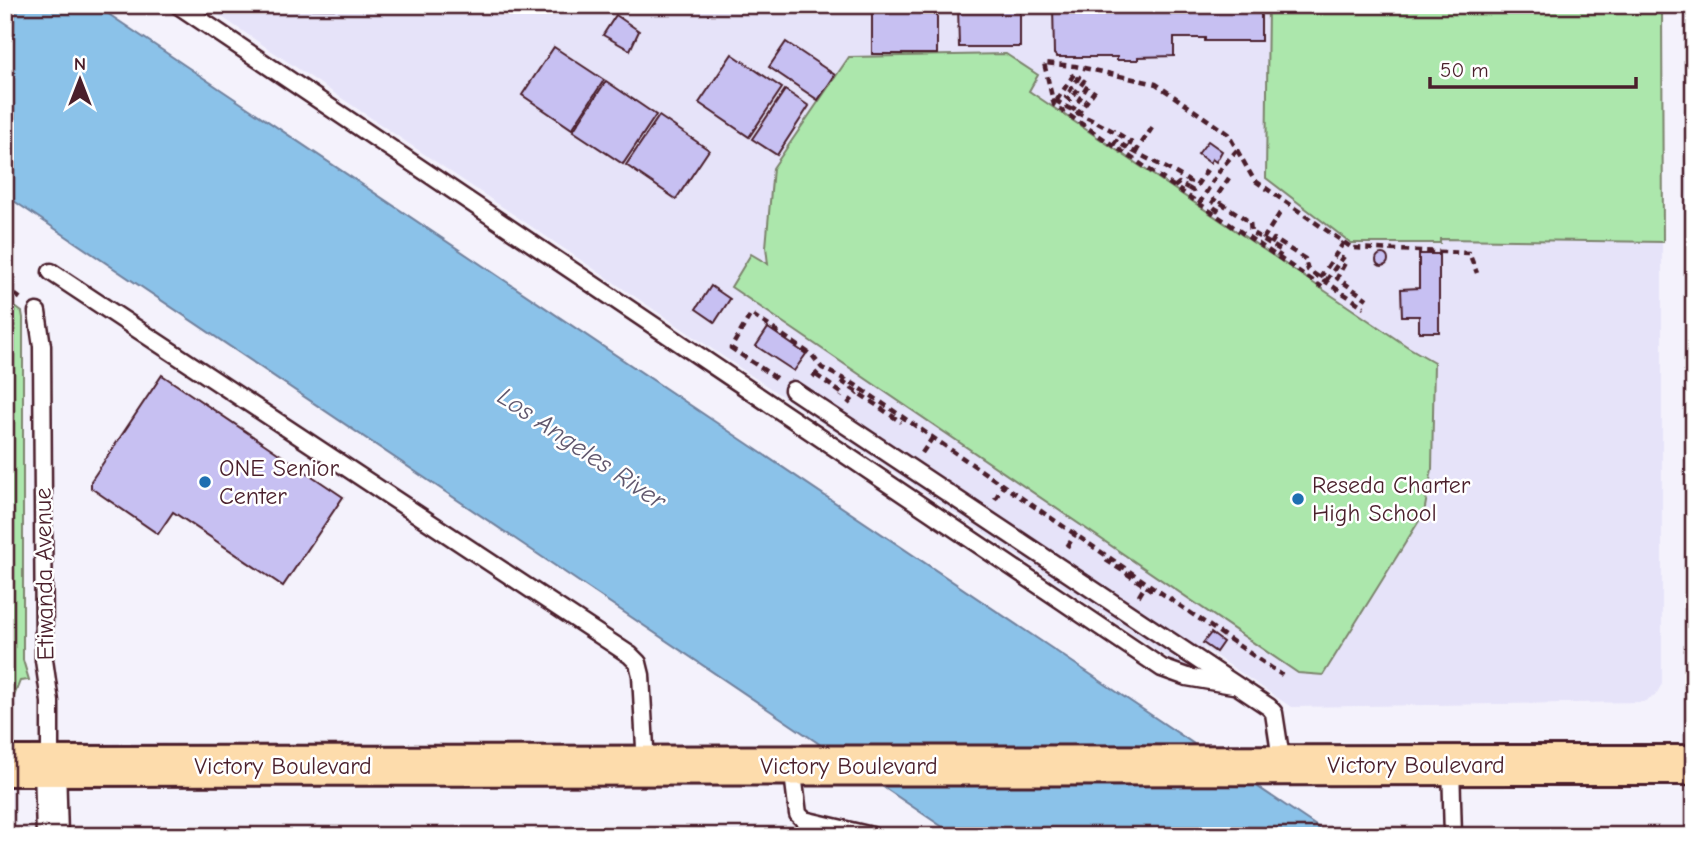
<svg xmlns="http://www.w3.org/2000/svg" width="1699" height="841" font-family="'Comic Neue',sans-serif">
	<style>
		.built { fill: #e6e3f9 }
		.green { fill: #ace7ac; stroke: #7b836c; stroke-width: 2 }
		.water { fill: #8bc2e9; stroke: #71819d; stroke-width: 2 }
		.building { fill: #c7c0f2; stroke: #4a1f2b; stroke-width: 2 }
		.lines { fill: none; stroke-linecap: round; stroke-linejoin: round }
		.service-casing { stroke: #4a1f2b; stroke-width: 21 }
		.minor-casing { stroke: #4a1f2b; stroke-width: 35 }
		.primary-casing { stroke: #4a1f2b; stroke-width: 44 }
		.path { stroke: #4a1f2b; stroke-width: 4.5; stroke-dasharray: 7 5; stroke-linecap: butt }
		.service { stroke: #fff; stroke-width: 16 }
		.minor { stroke: #fff; stroke-width: 30 }
		.primary { stroke: #fddcac; stroke-width: 38 }
		.poi-dot { fill: #1f6fb2; stroke: #fff; stroke-width: 2.5 }
		.labels { text-anchor: middle; stroke-width: 5; stroke-linejoin: round; paint-order: stroke }
		.poi-label { font-size: 24px; fill: #4a1f2b; stroke: #fff; text-anchor: start }
		.street-label { font-size: 24px; fill: #4a1f2b; stroke: #fff }
		.water-label { font-size: 26px; font-style: italic; fill: #61586e; stroke: #fff }
	</style>
	<rect width="100%" height="100%" fill="#f4f2fc"/>
	<filter id="ink" filterUnits="userSpaceOnUse"><feTurbulence type="fractalNoise" baseFrequency=".0143" numOctaves="2"/><feDisplacementMap in="SourceGraphic" scale="14" xChannelSelector="R" yChannelSelector="G"/><feConvolveMatrix kernelMatrix="1 2 1 2 8 2 1 2 1" color-interpolation-filters="sRGB"/></filter>
	<g filter="url(#ink)">
		<path class="built" d="M204,5H1662V684L1655,696L1643,702L1291,707L1204,648L1188,671Z"/>
		<g class="green">
			<path d="M1268,5H1662L1663,242L1440,239V243H1351L1266,178Z"/>
			<path d="M1006,54L1038,75L1029,91L1408,347L1434,362L1432,469L1424,513L1323,675L1298,673L731,287L751,254L768,264L766,247L773,168L849,57Z"/>
			<path d="M5,234L13,239L7,301L22,312L23,318V660L29,680L20,681L14,696L5,702Z"/>
		</g>
		<path class="water" d="M5,5H95L1331,836H956L5,195Z"/>
		<g class="building">
			<path d="M282,5H342V9L282,8Z"/>
			<rect x="872" y="5" width="65" height="49"/>
			<path d="M958,5H1020V47H959Z"/>
			<path d="M1053,5H1261V41H1205V38H1174V56L1138,57V60H1117V57H1057L1054,54Z"/>
			<path d="M616,15L639,31L630,50L603,35Z"/>
			<path d="M786,42L835,75L818,100L769,67Z"/>
			<path d="M554,47L604,80L572,129L522,95Z"/>
			<path d="M732,54L782,88L749,137L699,103Z"/>
			<path d="M606,81L656,115L623,164L573,131Z"/>
			<path d="M785,90L809,106L777,155L752,139Z"/>
			<path d="M659,116L709,150L676,199L626,165Z"/>
			<path d="M1208,141L1222,151L1216,162L1212,159L1210,163L1198,154Z"/>
			<path d="M1419,254H1439V332H1419V316H1402L1401,289L1419,288Z"/>
			<circle cx="1382" cy="260" r="6"/>
			<path d="M711,286L730,299L715,322L696,309Z"/>
			<path d="M768,328L806,354L794,371L756,346Z"/>
			<path d="M162,375L343,497L283,586L173,512L158,534L91,488V481Z"/>
			<path d="M1211,633L1223,642L1216,652L1203,643Z"/>
		</g>
		<g class="lines">
			<g class="service-casing">
				<g id="service">
					<path d="M178,5L1162,668L1187,677L1233,685"/>
					<path d="M51,272L630,655L638,663L641,675L646,766"/>
					<path d="M37,312L42,346L44,660L50,702V766"/>
					<path d="M793,390L1269,707L1274,713L1282,765"/>
					<path d="M1451,765L1453,836"/>
					<path d="M792,766L798,814L804,820L872,836"/>
				</g>
			</g>
			<g class="minor-casing">
				<path id="minor" d="M50,766L52,836"/>
			</g>
			<g class="primary-casing">
				<path id="primary" d="M5,766L1694,765"/>
			</g>
			<g class="path">
				<path d="M1055,100C1080,116 1106,125 1131,142L1128,148"/>
				<path d="M1057,100L1074,74L1079,77L1066,97L1070,100L1084,81L1088,85L1072,111"/>
				<path d="M1077,115L1095,90"/>
				<path d="M1113,145L1116,141C1141,157 1166,166 1190,182L1188,188L1193,191L1209,167"/>
				<path d="M1237,150L1254,180L1352,248L1469,253L1477,273"/>
				<path d="M1135,153L1154,125"/>
				<path d="M1229,178L1211,205L1217,210L1221,203L1250,222L1251,232L1282,251L1278,257"/>
				<path d="M1174,187L1179,183L1188,188"/>
				<path d="M1199,204L1222,167L1237,150L1228,134L1156,84L1075,66L1044,63L1054,105L1322,287"/>
				<path d="M1263,239L1280,213"/>
				<path d="M1271,244L1274,239L1305,259L1308,270L1364,307"/>
				<path d="M1320,278L1344,242"/>
				<path d="M1326,281L1342,258L1346,261L1337,278L1367,299"/>
				<path d="M5,287L21,299"/>
				<path d="M816,375L843,394L841,397"/>
				<path d="M813,377L822,368"/>
				<path d="M776,378L731,348L751,314L812,355L822,368L854,384L1282,675"/>
				<path d="M841,381L901,422"/>
				<path d="M848,404L857,393"/>
				<path d="M922,453L933,437"/>
				<path d="M995,499L1004,485"/>
				<path d="M1067,547L1076,533"/>
				<path d="M1106,560L1156,593"/>
				<path d="M1139,596L1145,586"/>
			</g>
			<use href="#service" class="service"/>
			<use href="#minor" class="minor"/>
			<use href="#primary" class="primary"/>
		</g>
	</g>
	<g class="poi-dot">
		<circle cx="205" cy="482" r="7"/>
		<circle cx="1298" cy="499" r="7"/>
	</g>
	<g class="labels">
		<g class="poi-label">
			<text x="219" y="476">ONE Senior<tspan x="219" dy="28">Center</tspan></text>
			<text x="1312" y="493">Reseda Charter<tspan x="1312" dy="28">High School</tspan></text>
		</g>
		<g class="street-label">
			<text transform="translate(44 574) rotate(-91)" y="8">Etiwanda Avenue</text>
			<text x="1416" y="773">Victory Boulevard</text>
			<text x="283" y="774">Victory Boulevard</text>
			<text x="849" y="774">Victory Boulevard</text>
		</g>
		<g class="water-label">
			<text transform="translate(582 448) rotate(34)" y="9">Los Angeles River</text>
		</g>
	</g>
	<rect width="1699" height="841" fill="none" stroke="#fff" stroke-width="28"/>
	<rect x="14" y="14" width="1671" height="813" fill="none" stroke="#4a1f2b" stroke-width="2.5" filter="url(#ink)"/>
	<g transform="translate(80 80)" stroke="#ffffff" stroke-width="5" paint-order="stroke">
	<path d="M0-5L12 26L0 18L-12 26Z" fill="#4a1f2b"/>
	<text y="-10" font-size="19" font-weight="bold" text-anchor="middle" fill="#4a1f2b">N</text>
	</g>
	<path d="M1430 77v10h206v-10" fill="none" stroke="#4a1f2b" stroke-width="3.5"/>
	<text x="1440" y="77" font-size="21" fill="#4a1f2b" stroke="#ffffff" stroke-width="5" paint-order="stroke">50 m</text>
</svg>
